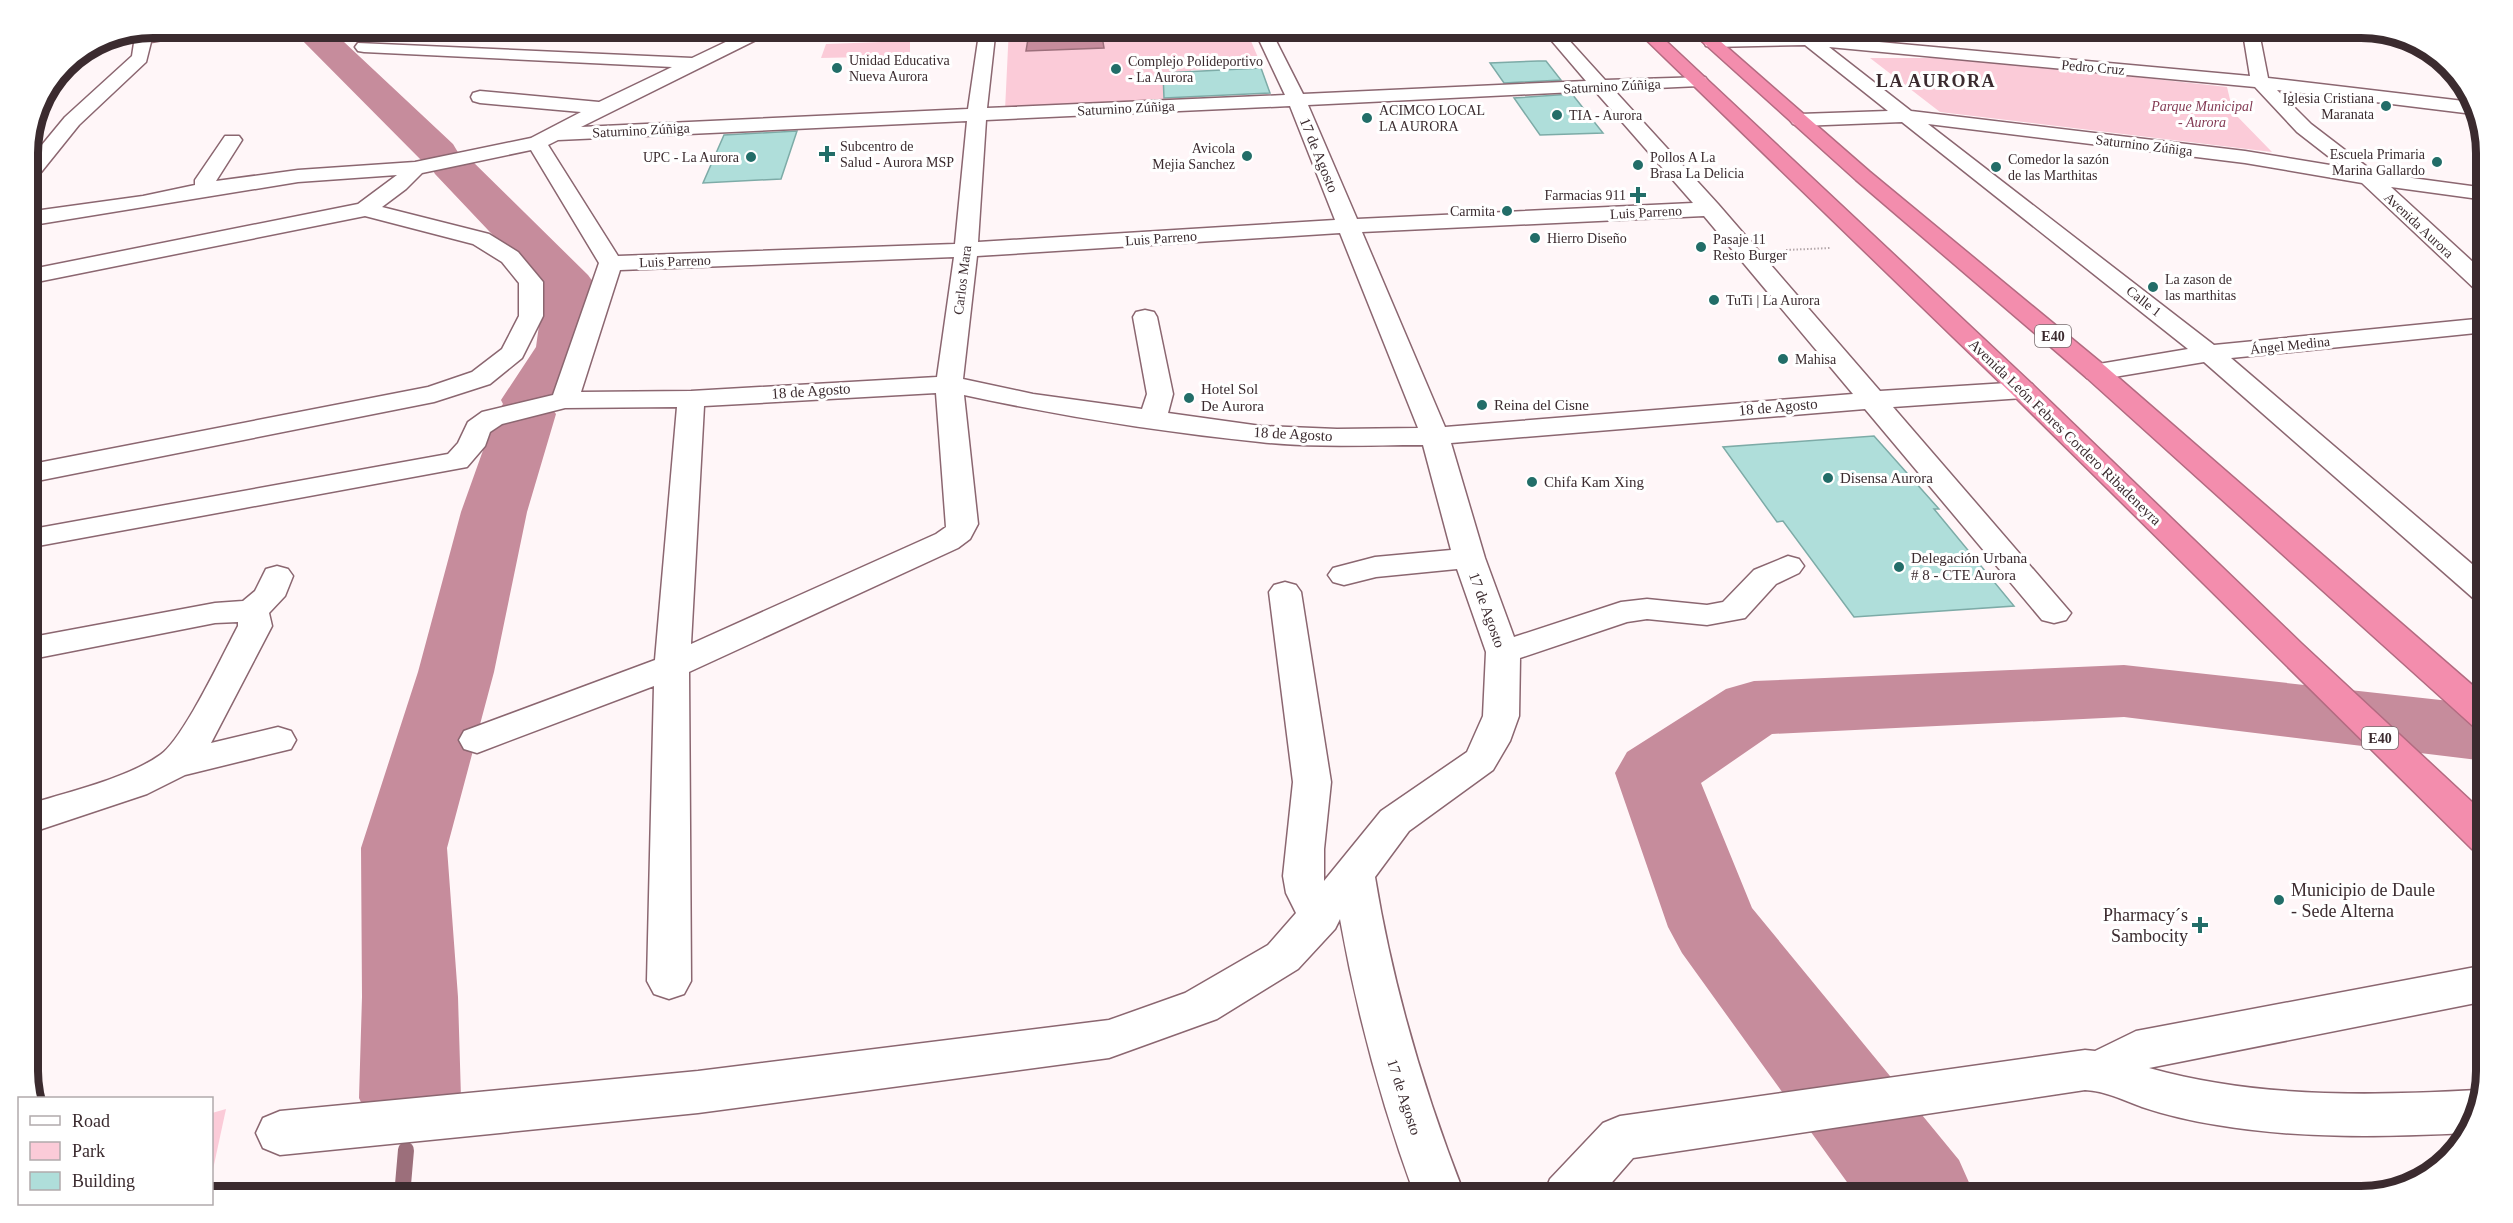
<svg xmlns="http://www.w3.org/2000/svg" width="2513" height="1223" font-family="'Times New Roman',serif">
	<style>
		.green { fill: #fbcbd8 }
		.water { fill: #c68c9c; stroke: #9c6f7b; stroke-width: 1.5 }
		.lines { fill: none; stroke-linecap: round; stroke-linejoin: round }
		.stream { stroke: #9c6f7b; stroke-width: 16 }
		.river { fill: #c68c9c; fill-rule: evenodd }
		.building { fill: #afdeda; stroke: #7daba7; stroke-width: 1.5 }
		.minor-casing { stroke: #8b6670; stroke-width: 3 }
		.highway-casing { stroke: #b36b81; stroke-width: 3 }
		.path { stroke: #b4a8ab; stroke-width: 2; stroke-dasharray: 1.5 2; stroke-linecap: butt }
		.minor { fill: #fff; fill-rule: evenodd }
		.highway { fill: #f38dad; fill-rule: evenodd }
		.poi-dot { fill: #226d68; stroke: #fff; stroke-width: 2 }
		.labels { text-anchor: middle; stroke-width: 6; stroke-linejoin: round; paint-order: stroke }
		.far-poi-label { font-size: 14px; fill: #3b2b2f; stroke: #fff; text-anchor: start }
		.far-street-label { font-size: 14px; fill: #3b2b2f; stroke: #fff }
		.far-park-label { font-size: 14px; font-style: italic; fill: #843b54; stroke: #fff }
		.shield { fill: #fff; stroke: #766b6d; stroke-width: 1.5 }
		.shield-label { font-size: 14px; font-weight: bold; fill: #3b2b2f }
		.street-label { font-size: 15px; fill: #3b2b2f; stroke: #fff }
		.poi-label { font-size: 15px; fill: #3b2b2f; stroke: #fff; text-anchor: start }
		.far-district-label { font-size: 18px; font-weight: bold; letter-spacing: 1.5px; fill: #3b2b2f; stroke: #fff }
		.near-poi-label { font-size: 18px; fill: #3b2b2f; stroke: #fff; text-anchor: start }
		.rim { fill: none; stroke: #3b2b2f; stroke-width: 8 }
	</style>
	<rect width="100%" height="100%" fill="#fff6f8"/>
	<g class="green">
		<path d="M831,27H912L911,37L830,40Z"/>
		<path d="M1009,27H1245L1262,67L1191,70L1197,99L1005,110Z"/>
		<path d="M910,41V56L821,58L826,44Z"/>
		<path d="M1870,58H1964L2227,87L2233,112L2272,152L1940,112Z"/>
		<path d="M226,1109L212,1174V1113Z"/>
	</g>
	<path class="water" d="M1102,36L1104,48L1026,51L1028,39Z"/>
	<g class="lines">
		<path class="stream" d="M402,1196L406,1150"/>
		<g class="river">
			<path d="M289,27H328L453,144L459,154L467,156L588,275L596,286L592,347L553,410L556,414L527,512L494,672L447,848L458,997L461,1098L446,1130L410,1143L374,1130L359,1098L362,997L361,848L418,672L461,512L496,414L503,404L501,400L536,347L544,289L435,174L429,164L423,162Z"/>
			<path d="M2124,665L2486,705V761L2124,717L1772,734L1701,783L1752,908L1959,1160L1975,1196H1857L1682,953L1668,927L1615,773L1627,752L1726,689L1754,681Z"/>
		</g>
	</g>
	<g class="building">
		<path d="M1538,61H1546L1561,80L1504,83L1490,63Z"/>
		<path d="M1261,68L1270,93L1164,98L1163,73Z"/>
		<path d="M1572,94L1603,133L1540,135L1514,98Z"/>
		<path d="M797,131L781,179L703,183L724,135Z"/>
		<path d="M1874,436L1939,509H1934L2014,606L1854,617L1783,521L1777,522L1723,447Z"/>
	</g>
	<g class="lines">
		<g class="minor-casing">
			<g id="minor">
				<path d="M151,27L152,32L181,27H219L211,32L151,42L146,62L79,125L34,181L27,183V163L65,117L132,56L136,30Z"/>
				<path d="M757,27H778L776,30L581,127L968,109L980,27H996L987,108L1285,95L1253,27H1269L1303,94L1586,81L1540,27H1557L1605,80L1705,77L1708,81L1705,85L1699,86L1614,90L1718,204L1880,391L2023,382L2032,384L2036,390L2032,396L2023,398L1893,407L2071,613L2066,620L2054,623L2042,620L1865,409L1451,443L1485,558L1514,637L1621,602L1647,599L1707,605L1723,602L1754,570L1788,556L1799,559L1804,566L1799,573L1776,584L1745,618L1707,625L1647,619L1627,622L1520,658L1519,716L1510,741L1493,770L1409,831L1375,877C1393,987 1424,1092 1465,1196H1415C1382,1106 1357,1014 1340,919L1335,929L1298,969L1217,1019L1109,1058L698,1113L280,1155L263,1148L256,1133L263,1118L280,1111L698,1071L1109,1020L1185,993L1268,945L1296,913L1286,893L1283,876L1293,782L1269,592L1274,585L1285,582L1296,585L1301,592L1331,782L1324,849V881L1381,811L1467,752L1483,716L1486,652L1457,569L1376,577L1344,585L1333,582L1328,575L1333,568L1375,557L1451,550L1423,445C1369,445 1314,448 1260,442C1161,432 1061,416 964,395L978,524L970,539L958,548L689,672L691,981L684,994L669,999L654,994L647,981L654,686L477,753L464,749L459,740L464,731L655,660L677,407L565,408L502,424L490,432L485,446L467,467L27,548V530L448,454L458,443L468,422L482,412L553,395L599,263L531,150L422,173L406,189L382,207L489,234L518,252L543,282V316L522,358L490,384L434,402L27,483V465L428,387L472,372L502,349L519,316V283L502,262L473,244L365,216L27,284V270L358,204L397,175L298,182L27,226V212L143,196L195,185V180L225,136H239L242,140L216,181L298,170L415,162L531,138L581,112L480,103L473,101L471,97L473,93L480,91L599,102L672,67L364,52L358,51L355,47L358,43L692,58ZM1595,91L1693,203L1357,219L1308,105ZM1290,106L1335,220L978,242L986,120ZM967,121L955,244L618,256L548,145L558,140ZM1704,216L1853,394L1445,427L1362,232ZM1340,233L1418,428L1337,429L1261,426L1168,413L1173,394L1157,317L1154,312L1145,310L1136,312L1133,317L1147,394L1142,409L1033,394L963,379L977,256ZM954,257L937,377L691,391L581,392L620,270ZM936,393L946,527L936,534L691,644L704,406Z"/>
				<path d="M1784,27H1802L1814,36L2250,76L2242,27H2258L2268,78L2472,102L2475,113L2473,114L2277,90L2311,124L2375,173L2486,188V200L2391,187L2486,274V294L2478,292L2362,183L2245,163L1928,124L2214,345L2486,318V332L2231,358L2486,576V601L2473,598L2204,362L2096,380L2087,378L2083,372L2087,366L2188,349L1902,122L1800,126L1793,124L1790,120L1793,116L1800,114L1888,111L1805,45L1712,47L1706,46L1704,42L1706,38L1712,37L1792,35ZM1829,47L2255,87L2297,132L2342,167L2245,151L1911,111Z"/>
				<path d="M277,566L288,569L293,576L285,596L269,613L272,626L211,743L278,727L291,731L296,740L291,749L185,775L147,794L27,834V805C67,792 126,779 160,755C183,740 223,654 238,626V622L215,623L27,660V638L215,603L243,601L255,591L266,569Z"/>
				<path d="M2486,965V1001L2149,1068C2256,1098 2367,1096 2477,1090L2481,1091L2473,1126L2467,1133C2384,1137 2299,1139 2217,1125C2192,1121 2166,1115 2142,1107C2123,1100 2105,1091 2085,1090L1633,1158L1600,1196H1543L1550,1179L1603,1123L1620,1116L2085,1050L2095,1051L2136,1031Z"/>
			</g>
		</g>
		<g class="highway-casing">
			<g id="highway">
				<path d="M1633,27H1651L2032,384L2302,644L2486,815V854L2472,849L2014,396Z"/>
				<path d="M1686,27H1704L1870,172L2105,366L2486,697V729L2473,726L2087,378L1856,180Z"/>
			</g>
		</g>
		<path class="path" d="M1786,250L1830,248"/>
		<use href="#minor" class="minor"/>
		<use href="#highway" class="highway"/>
	</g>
	<g class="poi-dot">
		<circle cx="837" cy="68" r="6"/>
		<circle cx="1116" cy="69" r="6"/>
		<circle cx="2386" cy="106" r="6"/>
		<circle cx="1557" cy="115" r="6"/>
		<circle cx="1367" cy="118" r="6"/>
		<path d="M824 145h6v6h6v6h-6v6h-6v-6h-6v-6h6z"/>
		<circle cx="1247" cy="156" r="6"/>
		<circle cx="751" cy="157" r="6"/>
		<circle cx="2437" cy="162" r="6"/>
		<circle cx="1638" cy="165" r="6"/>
		<circle cx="1996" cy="167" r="6"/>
		<path d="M1635 186h6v6h6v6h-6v6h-6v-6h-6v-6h6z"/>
		<circle cx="1507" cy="211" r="6"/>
		<circle cx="1535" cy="238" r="6"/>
		<circle cx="1701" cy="247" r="6"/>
		<circle cx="2153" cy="287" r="6"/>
		<circle cx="1714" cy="300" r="6"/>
		<circle cx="1783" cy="359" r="6"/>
		<circle cx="1189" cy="398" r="6"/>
		<circle cx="1482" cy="405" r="6"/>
		<circle cx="1828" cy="478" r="6"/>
		<circle cx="1532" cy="482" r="6"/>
		<circle cx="1899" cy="567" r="6"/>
		<circle cx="2279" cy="900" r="6"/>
		<path d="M2197 916h6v6h6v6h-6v6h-6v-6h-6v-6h6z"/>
	</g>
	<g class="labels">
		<g class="far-poi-label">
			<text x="849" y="65">Unidad Educativa<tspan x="849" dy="16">Nueva Aurora</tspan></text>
			<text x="1128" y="66">Complejo Polideportivo<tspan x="1128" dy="16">- La Aurora</tspan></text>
			<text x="2374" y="103" text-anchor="end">Iglesia Cristiana<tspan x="2374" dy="16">Maranata</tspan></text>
			<text x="1379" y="115">ACIMCO LOCAL<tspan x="1379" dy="16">LA AURORA</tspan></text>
			<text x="1569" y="120">TIA - Aurora</text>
			<text x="840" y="151">Subcentro de<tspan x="840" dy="16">Salud - Aurora MSP</tspan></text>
			<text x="1235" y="153" text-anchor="end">Avicola<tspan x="1235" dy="16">Mejia Sanchez</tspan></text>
			<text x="2425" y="159" text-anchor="end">Escuela Primaria<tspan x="2425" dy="16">Marina Gallardo</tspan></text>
			<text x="739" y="162" text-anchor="end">UPC - La Aurora</text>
			<text x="1650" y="162">Pollos A La<tspan x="1650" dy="16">Brasa La Delicia</tspan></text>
			<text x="2008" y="164">Comedor la sazón<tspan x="2008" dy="16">de las Marthitas</tspan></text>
			<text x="1626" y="200" text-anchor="end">Farmacias 911</text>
			<text x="1495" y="216" text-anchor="end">Carmita</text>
			<text x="1547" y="243">Hierro Diseño</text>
			<text x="1713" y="244">Pasaje 11<tspan x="1713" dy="16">Resto Burger</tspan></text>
			<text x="2165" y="284">La zason de<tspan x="2165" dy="16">las marthitas</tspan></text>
			<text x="1726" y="305">TuTi | La Aurora</text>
			<text x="1795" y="364">Mahisa</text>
		</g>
		<g class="far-street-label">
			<text transform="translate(2093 67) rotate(5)" y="5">Pedro Cruz</text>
			<text transform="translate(1612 86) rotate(-3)" y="5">Saturnino Zúñiga</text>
			<text transform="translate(1126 108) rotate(-3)" y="5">Saturnino Zúñiga</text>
			<text transform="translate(641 130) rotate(-3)" y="5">Saturnino Zúñiga</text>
			<text transform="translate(2144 145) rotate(7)" y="5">Saturnino Zúñiga</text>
			<text transform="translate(1646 212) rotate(-3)" y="5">Luis Parreno</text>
			<text transform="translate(2419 225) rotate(43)" y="5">Avenida Aurora</text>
			<text transform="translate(1161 238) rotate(-4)" y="5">Luis Parreno</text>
			<text transform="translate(675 261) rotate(-2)" y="5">Luis Parreno</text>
			<text transform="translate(962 280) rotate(-83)" y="5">Carlos Mara</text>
			<text transform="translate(2144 301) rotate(38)" y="5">Calle 1</text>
			<text transform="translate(2290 345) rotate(-6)" y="5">Ángel Medina</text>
		</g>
		<g class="far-park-label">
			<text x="2202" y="111">Parque Municipal<tspan x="2202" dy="16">- Aurora</tspan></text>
		</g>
		<g class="shield">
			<rect x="2035" y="325" width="36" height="22" rx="4.5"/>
			<rect x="2362" y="727" width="36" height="22" rx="4.5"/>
		</g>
		<g class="shield-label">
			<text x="2053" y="341">E40</text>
			<text x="2380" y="743">E40</text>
		</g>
		<g class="street-label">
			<text transform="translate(1319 155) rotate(68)" y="5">17 de Agosto</text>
			<text transform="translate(811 391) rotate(-4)" y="5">18 de Agosto</text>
			<text transform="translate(1778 407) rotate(-5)" y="5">18 de Agosto</text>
			<text transform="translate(2065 432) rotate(44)" y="5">Avenida León Febres Cordero Ribadeneyra</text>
			<text transform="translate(1293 434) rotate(3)" y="5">18 de Agosto</text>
			<text transform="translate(1487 610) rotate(70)" y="5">17 de Agosto</text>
			<text transform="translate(1404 1097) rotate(72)" y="5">17 de Agosto</text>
		</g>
		<g class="poi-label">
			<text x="1201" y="394">Hotel Sol<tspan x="1201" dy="17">De Aurora</tspan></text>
			<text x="1494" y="410">Reina del Cisne</text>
			<text x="1840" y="483">Disensa Aurora</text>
			<text x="1544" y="487">Chifa Kam Xing</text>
			<text x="1911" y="563">Delegación Urbana<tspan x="1911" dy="17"># 8 - CTE Aurora</tspan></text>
		</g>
		<g class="far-district-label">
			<text x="1936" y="87">LA AURORA</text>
		</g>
		<g class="near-poi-label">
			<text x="2291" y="896">Municipio de Daule<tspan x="2291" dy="21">- Sede Alterna</tspan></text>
			<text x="2188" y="921" text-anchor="end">Pharmacy´s<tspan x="2188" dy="21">Sambocity</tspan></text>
		</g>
	</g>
	<path d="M0 0H2513V1223H0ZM153 38H2361A115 115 0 0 1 2476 153V1071A115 115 0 0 1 2361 1186H153A115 115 0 0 1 38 1071V153A115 115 0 0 1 153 38Z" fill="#fff" fill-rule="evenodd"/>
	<path class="rim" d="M153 38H2361A115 115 0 0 1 2476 153V1071A115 115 0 0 1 2361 1186H153A115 115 0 0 1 38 1071V153A115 115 0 0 1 153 38Z"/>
	<rect x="18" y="1097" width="195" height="108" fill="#ffffff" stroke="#b1aaac" stroke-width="1.5"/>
	<rect x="30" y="1116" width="30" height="9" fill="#ffffff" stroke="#b1aaac" stroke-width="1.5"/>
	<text x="72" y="1127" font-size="18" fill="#3b2b2f">Road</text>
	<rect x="30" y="1142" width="30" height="18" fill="#fbcbd8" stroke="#b1aaac" stroke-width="1.5"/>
	<text x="72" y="1157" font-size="18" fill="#3b2b2f">Park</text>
	<rect x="30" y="1172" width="30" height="18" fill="#afdeda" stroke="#b1aaac" stroke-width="1.5"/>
	<text x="72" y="1187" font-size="18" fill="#3b2b2f">Building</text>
</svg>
